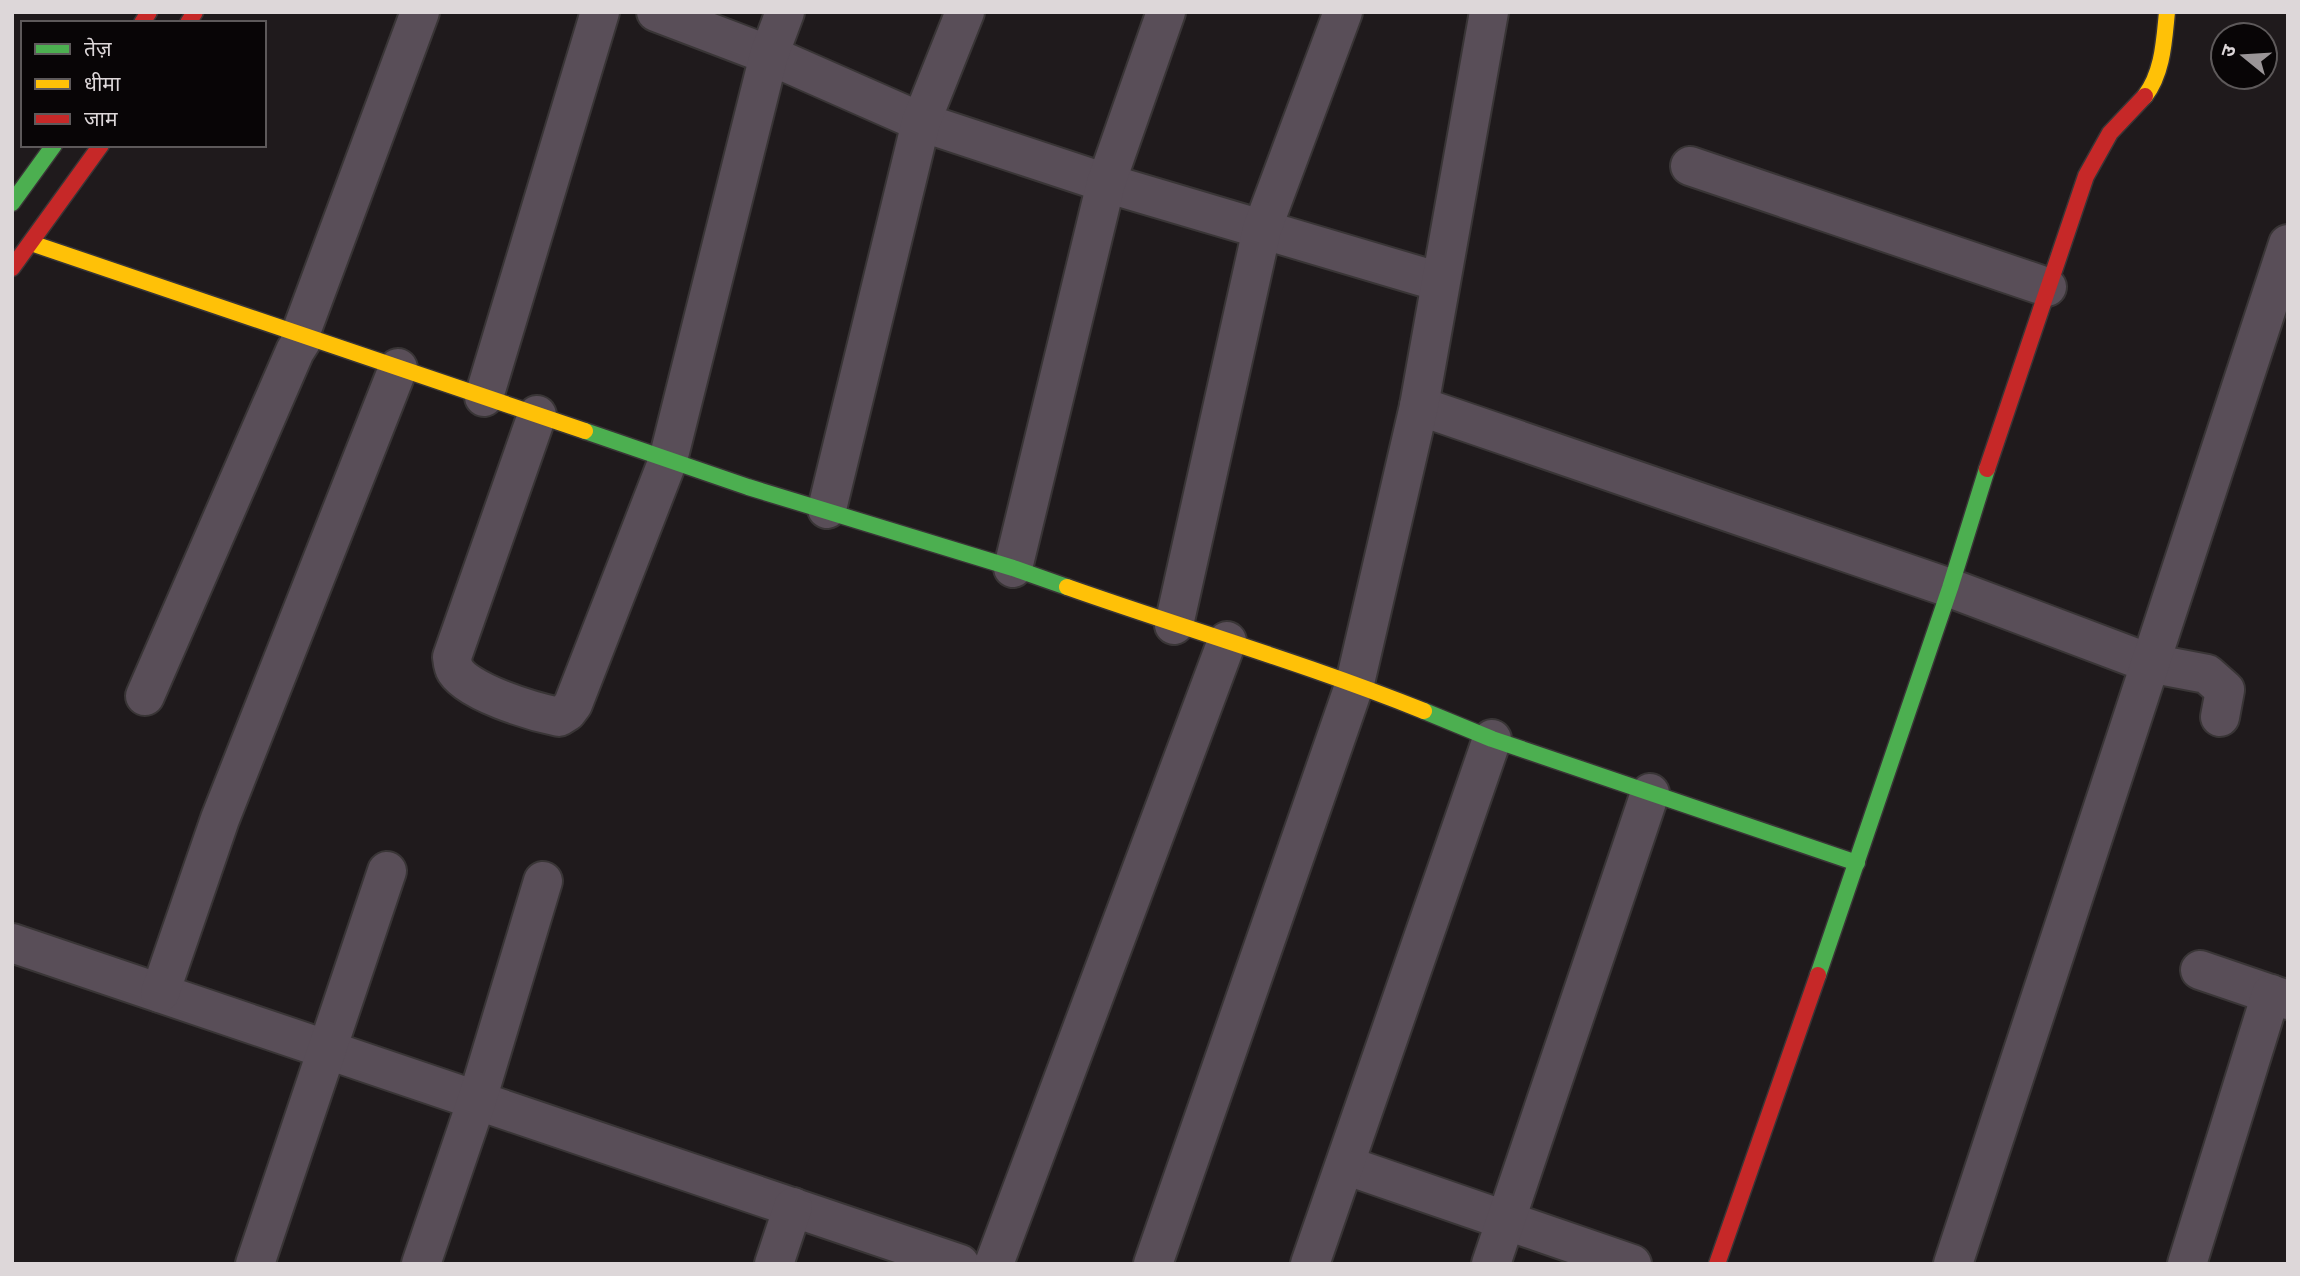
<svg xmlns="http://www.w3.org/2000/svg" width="2300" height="1276" font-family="Karla,'Noto Sans Devanagari',sans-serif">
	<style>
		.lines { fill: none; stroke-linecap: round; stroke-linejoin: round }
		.street-casing { stroke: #393536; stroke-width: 42 }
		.fast-casing { stroke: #393536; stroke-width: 19 }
		.slow-casing { stroke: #393536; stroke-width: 19 }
		.jam-casing { stroke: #393536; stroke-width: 19 }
		.street { stroke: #594e58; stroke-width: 38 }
		.fast { stroke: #4caf50; stroke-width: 16 }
		.slow { stroke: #ffc107; stroke-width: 16 }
		.jam { stroke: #c62828; stroke-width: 16 }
	</style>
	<rect width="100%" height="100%" fill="#1f1a1c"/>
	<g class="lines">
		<g class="street-casing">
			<g id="street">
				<path d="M656,12L769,55L921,122L1106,183L1440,282"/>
				<path d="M1690,166L2047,287"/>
				<path d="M484,397L600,12"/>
				<path d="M1419,406L1950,588L2149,663L2207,674L2225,690L2220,717"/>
				<path d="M537,415L452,657C452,657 453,667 454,668C464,692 535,712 559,717L567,712L573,704L668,460L769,55L785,12"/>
				<path d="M827,509L921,122L965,12"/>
				<path d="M1013,568L1106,183L1166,12"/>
				<path d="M1174,625L1262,229L1343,12"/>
				<path d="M145,696L295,351L302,340L300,335L420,12"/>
				<path d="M12,943L960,1264"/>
				<path d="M2200,970L2288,1000"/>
				<path d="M160,993L220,819L398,368"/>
				<path d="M1345,1165L1632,1264"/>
				<path d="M255,1264L387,871"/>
				<path d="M421,1264L477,1100L543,881"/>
				<path d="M774,1264L793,1207"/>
				<path d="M994,1264L1227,641"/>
				<path d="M1153,1264L1355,683L1419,406L1489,12"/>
				<path d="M1310,1264L1492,739"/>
				<path d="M1491,1264L1650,793"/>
				<path d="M1953,1264L2288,244"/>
				<path d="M2187,1264L2271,994"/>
			</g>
		</g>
		<g class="fast-casing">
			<g id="fast">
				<path d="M12,203L54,145"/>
				<path d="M585,431L748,487L1013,568L1067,587"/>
				<path d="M1424,711L1492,739L1857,863"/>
				<path d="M1818,975L1950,588L1987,469"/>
			</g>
		</g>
		<g class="slow-casing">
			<g id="slow">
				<path d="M2145,96C2163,72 2164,41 2167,12"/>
				<path d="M31,243L585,431"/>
				<path d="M1067,587C1186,629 1307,664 1424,711"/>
			</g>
		</g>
		<g class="jam-casing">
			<g id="jam">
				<path d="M142,23L149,12"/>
				<path d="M188,23L195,12"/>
				<path d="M12,268L101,145"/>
				<path d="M1987,469L2086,176L2110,133L2145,96"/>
				<path d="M1717,1264L1818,975"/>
			</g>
		</g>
		<use href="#street" class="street"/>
		<use href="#fast" class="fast"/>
		<use href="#slow" class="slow"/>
		<use href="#jam" class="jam"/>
	</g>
	<rect width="2300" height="1276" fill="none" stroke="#ddd7d9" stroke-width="28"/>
	<rect x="21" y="21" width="245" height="126" fill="#080506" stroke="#5d595a" stroke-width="2"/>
	<rect x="35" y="44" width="35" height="10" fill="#4caf50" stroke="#5d595a" stroke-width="2"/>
	<text x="84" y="56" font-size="21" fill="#ddd7d9">तेज़</text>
	<rect x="35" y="79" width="35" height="10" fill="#ffc107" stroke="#5d595a" stroke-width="2"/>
	<text x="84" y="91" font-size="21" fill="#ddd7d9">धीमा</text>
	<rect x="35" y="114" width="35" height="10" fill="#c62828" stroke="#5d595a" stroke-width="2"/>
	<text x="84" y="126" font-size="21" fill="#ddd7d9">जाम</text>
	<g transform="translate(2244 56) rotate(288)"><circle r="33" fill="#080506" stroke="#5d595a" stroke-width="2"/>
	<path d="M0-5L12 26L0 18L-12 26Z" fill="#9a9597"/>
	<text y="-10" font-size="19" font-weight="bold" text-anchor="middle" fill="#ddd7d9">उ</text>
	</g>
</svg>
